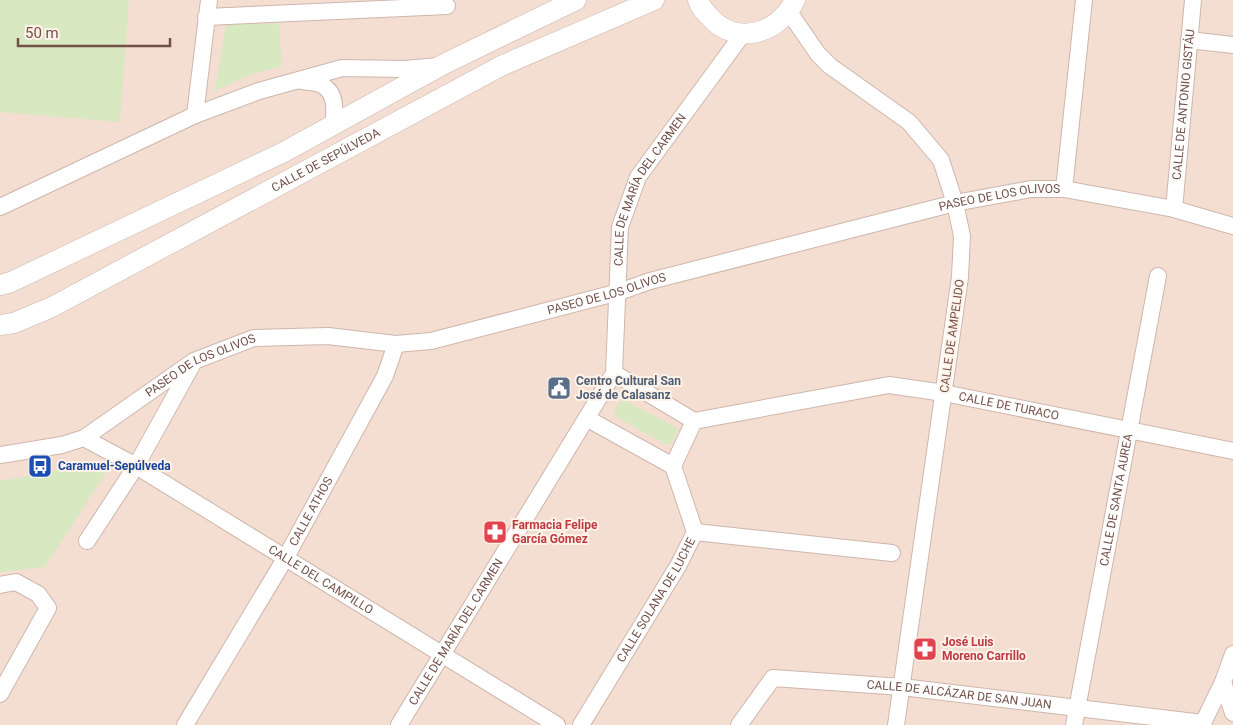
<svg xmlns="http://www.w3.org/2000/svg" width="1233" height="725" font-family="Roboto,sans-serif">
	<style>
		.residential { fill: #f3ded1 }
		.green { fill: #d8e9c1 }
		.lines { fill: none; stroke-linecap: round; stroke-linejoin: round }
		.minor-casing { stroke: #cfb6ac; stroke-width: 18 }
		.tertiary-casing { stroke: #cfb6ac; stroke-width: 21 }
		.minor { stroke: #fff; stroke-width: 16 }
		.tertiary { stroke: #fff; stroke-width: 20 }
		.labels { text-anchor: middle; stroke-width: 4; stroke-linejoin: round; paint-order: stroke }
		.street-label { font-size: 12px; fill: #735149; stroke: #fff3e9 }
		.service-label { font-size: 12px; font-weight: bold; fill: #4e5e75; stroke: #fff3e9; text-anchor: start }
		.transit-label { font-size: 12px; font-weight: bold; fill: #164399; stroke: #fff3e9; text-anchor: start }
		.health-label { font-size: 12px; font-weight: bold; fill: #be3a42; stroke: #fff3e9; text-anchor: start }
	</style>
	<rect width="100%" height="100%" fill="#fceee3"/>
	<rect class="residential" x="0" y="0" width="1233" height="725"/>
	<g class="green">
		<path d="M0,0H129L120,122L0,112Z"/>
		<path d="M279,23L282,66L246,76L215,91L226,25Z"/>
		<path d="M624,400L677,428L678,431L671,444H665L616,417L614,412L620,401Z"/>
		<path d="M94,463L105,474L45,567L0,572V481Z"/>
	</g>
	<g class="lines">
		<g class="minor-casing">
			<g id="minor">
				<path d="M789,12L818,54L830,66L909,122L941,160L955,203L962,236L960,277L896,725"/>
				<path d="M206,17L447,6"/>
				<path d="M1189,40L1233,45"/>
				<path d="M302,81C308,82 317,82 322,85C337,93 335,112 333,125"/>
				<path d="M195,115L209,0"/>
				<path d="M1064,189L1084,0"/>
				<path d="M0,207L195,115L259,91L342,68L405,69L438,66"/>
				<path id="s1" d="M1174,209L1193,0"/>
				<path d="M588,419L673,466"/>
				<path id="s2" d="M694,421L889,385L944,393L1233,451"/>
				<path id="s3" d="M84,438L136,466L557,725"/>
				<path id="s4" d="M0,455L62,445L84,438L194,361L254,338L328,336L396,344L431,341L619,292L650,281L955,203L1031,189H1064L1174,209L1233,226"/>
				<path d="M695,532L892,553"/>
				<path d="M87,541L136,466L192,365"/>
				<path d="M0,585L16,582L38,594L48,608L0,694"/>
				<path d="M1223,682L1233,713"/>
				<path id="s5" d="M185,725L286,557L385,376L396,344"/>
				<path id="s6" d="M399,725L614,373L620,227L638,177L742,35"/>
				<path id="s7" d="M581,725L678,566L695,532L673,466L694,421L614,373"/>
				<path id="s8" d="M739,725L773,678L902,687L1203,723"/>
				<path id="s9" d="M1074,725L1158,276"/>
				<path d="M1202,725L1223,682L1233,654"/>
			</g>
		</g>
		<g class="tertiary-casing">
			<g id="tertiary">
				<path d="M698,0C700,7 704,11 709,16C735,47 779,34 795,0"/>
				<path d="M0,285L11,282L284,152L444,64L576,0"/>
				<path id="s10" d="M0,325L14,323L52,307L501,66L654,0"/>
			</g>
		</g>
		<use href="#minor" class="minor"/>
		<use href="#tertiary" class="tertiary"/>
	</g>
	<defs>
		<g id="civic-square" transform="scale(1.25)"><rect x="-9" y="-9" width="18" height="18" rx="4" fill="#5c6f8a" stroke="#fff3e9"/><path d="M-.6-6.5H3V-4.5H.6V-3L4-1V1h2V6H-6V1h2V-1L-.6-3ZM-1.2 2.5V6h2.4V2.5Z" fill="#fff"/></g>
		<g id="bus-square" transform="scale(1.25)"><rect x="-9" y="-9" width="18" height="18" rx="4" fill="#1a4fb4" stroke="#fff3e9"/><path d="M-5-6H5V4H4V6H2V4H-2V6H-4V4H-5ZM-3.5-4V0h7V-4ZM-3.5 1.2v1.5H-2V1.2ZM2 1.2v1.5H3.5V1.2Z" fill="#fff"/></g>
		<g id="pharmacy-square" transform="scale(1.25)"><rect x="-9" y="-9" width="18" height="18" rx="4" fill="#e0444e" stroke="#fff3e9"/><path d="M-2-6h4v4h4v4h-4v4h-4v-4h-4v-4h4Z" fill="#fff"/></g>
	</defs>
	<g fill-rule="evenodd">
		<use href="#civic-square" x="559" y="388"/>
		<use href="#bus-square" x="40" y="466"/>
		<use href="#pharmacy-square" x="495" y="532"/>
		<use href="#pharmacy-square" x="925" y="649"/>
	</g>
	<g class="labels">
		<g class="street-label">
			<text dy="4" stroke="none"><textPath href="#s1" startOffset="105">CALLE DE ANTONIO GISTÁU</textPath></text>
			<text dy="4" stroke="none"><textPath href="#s10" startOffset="366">CALLE DE SEPÚLVEDA</textPath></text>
			<text dy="4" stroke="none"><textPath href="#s6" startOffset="604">CALLE DE MARÍA DEL CARMEN</textPath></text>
			<text dy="4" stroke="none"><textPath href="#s4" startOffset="1049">PASEO DE LOS OLIVOS</textPath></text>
			<text dy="4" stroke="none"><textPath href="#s4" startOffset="644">PASEO DE LOS OLIVOS</textPath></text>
			<text transform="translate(952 336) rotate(-82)" y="4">CALLE DE AMPELIDO</text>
			<text dy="4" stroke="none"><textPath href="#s4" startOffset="224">PASEO DE LOS OLIVOS</textPath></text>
			<text dy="4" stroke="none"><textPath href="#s2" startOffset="320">CALLE DE TURACO</textPath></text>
			<text dy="4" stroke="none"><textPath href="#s9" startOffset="229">CALLE DE SANTA AUREA</textPath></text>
			<text dy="4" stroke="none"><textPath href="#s5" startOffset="248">CALLE ATHOS</textPath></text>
			<text dy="4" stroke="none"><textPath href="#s3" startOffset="276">CALLE DEL CAMPILLO</textPath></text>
			<text dy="4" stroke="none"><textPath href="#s7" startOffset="146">CALLE SOLANA DE LUCHE</textPath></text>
			<text dy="4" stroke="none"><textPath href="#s6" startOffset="109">CALLE DE MARÍA DEL CARMEN</textPath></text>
			<text dy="4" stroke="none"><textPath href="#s8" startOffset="245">CALLE DE ALCÁZAR DE SAN JUAN</textPath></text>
		</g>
		<g class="service-label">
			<text x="576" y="385">Centro Cultural San<tspan x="576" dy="14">José de Calasanz</tspan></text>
		</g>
		<g class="transit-label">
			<text x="58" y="470">Caramuel-Sepúlveda</text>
		</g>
		<g class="health-label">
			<text x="512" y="529">Farmacia Felipe<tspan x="512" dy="14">García Gómez</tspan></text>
			<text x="942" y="646">José Luis<tspan x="942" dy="14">Moreno Carrillo</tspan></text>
		</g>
	</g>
	<path d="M18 38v8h152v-8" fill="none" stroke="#735149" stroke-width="2.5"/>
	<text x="25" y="38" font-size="15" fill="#735149" stroke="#fff3e9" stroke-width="4" paint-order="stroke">50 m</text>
</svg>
